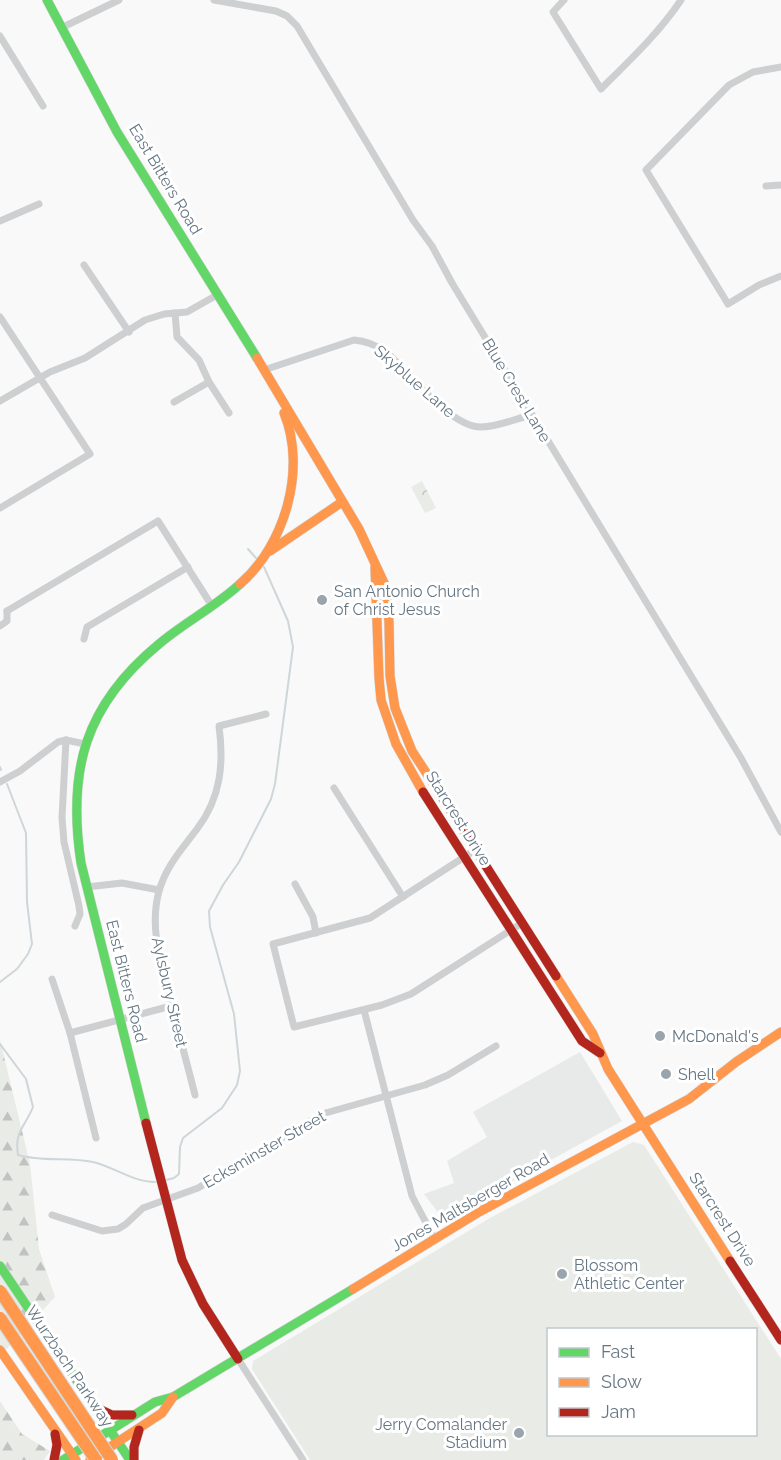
<svg xmlns="http://www.w3.org/2000/svg" width="781" height="1460" font-family="Raleway,sans-serif">
	<style>
		.built { fill: #e8e9e9 }
		.forest { fill: url(#forest-firs) }
		.park { fill: url(#park-crowns) }
		.garden { fill: #e8ebe6; fill-rule: evenodd }
		.lines { fill: none; stroke-linecap: round; stroke-linejoin: round }
		.stream { stroke: #ced6d9; stroke-width: 2 }
		.fast-casing { stroke: #d5d6d7; stroke-width: 10 }
		.slow-casing { stroke: #d5d6d7; stroke-width: 10 }
		.jam-casing { stroke: #d5d6d7; stroke-width: 10 }
		.street { stroke: #cecfd0; stroke-width: 7 }
		.fast { stroke: #63d668; stroke-width: 9 }
		.slow { stroke: #ff974d; stroke-width: 9 }
		.jam { stroke: #b3261e; stroke-width: 9 }
		.slow-bridge-casing { stroke: #d5d6d6; stroke-width: 14; stroke-linecap: butt }
		.slow-bridge { stroke: #ff974d; stroke-width: 12 }
		.poi-dot { fill: #99a4ac; stroke: #fff; stroke-width: 2 }
		.labels { text-anchor: middle; stroke-width: 6; stroke-linejoin: round; paint-order: stroke }
		.street-label { font-size: 16px; fill: #657683; stroke: #fff }
		.poi-label { font-size: 16px; fill: #657683; stroke: #fff; text-anchor: start }
	</style>
	<defs>
		<pattern id="forest-firs" width="22" height="20" patternUnits="userSpaceOnUse" patternTransform="scale(1.5)"><rect width="22" height="20" fill="#e8ebe6"/><path d="M5 1l3.5 6h-7zM16 11l3.5 6h-7z" fill="#c0c3c0"/></pattern>
		<pattern id="park-crowns" width="20" height="18" patternUnits="userSpaceOnUse" patternTransform="scale(1.5)"><rect width="20" height="18" fill="#e8ebe6"/><path d="M2 6a3 3 0 1 1 6 0M12 15a3 3 0 1 1 6 0" fill="none" stroke="#c0c3c0"/></pattern>
	</defs>
	<rect width="100%" height="100%" fill="#f9f9f9"/>
	<path class="built" d="M580,1052L622,1121L443,1219L424,1194L454,1183L447,1161L487,1137L473,1112Z"/>
	<g class="forest">
		<path d="M0,1040L30,1164L39,1249L55,1297L0,1356Z"/>
		<path d="M0,1401L22,1434L50,1451L44,1460H0Z"/>
	</g>
	<path class="park" d="M422,481L436,508L425,513L411,487Z"/>
	<path class="garden" d="M633,1142L644,1145L781,1359V1460H310L252,1369L253,1361L490,1218ZM548,1330H756V1434H548Z"/>
	<g class="lines">
		<g class="stream">
			<path d="M248,549L256,558"/>
			<path d="M0,767L1,770"/>
			<path d="M0,982L17,969L28,954L32,944L27,902L26,833L7,784"/>
			<path d="M0,1044L26,1079L33,1107C25,1127 14,1131 18,1155C42,1162 69,1157 93,1162C114,1167 133,1182 155,1182"/>
			<path d="M166,1180L174,1178L179,1174L180,1147L183,1138L222,1108L237,1085L240,1071L234,1014L210,927L209,911L223,885L239,862L271,799L275,784L293,647L288,621L264,567"/>
		</g>
		<g class="fast-casing">
			<g id="fast">
				<path d="M47,0L117,132L257,358"/>
				<path d="M146,1123L81,863C67,770 85,705 159,644C185,622 215,607 240,584"/>
				<path d="M0,1266L130,1460"/>
				<path d="M63,1460L155,1402L173,1397L353,1289"/>
			</g>
		</g>
		<g class="slow-casing">
			<g id="slow">
				<path d="M257,358L359,529L385,585L389,622L390,676L395,708L412,751L440,794"/>
				<path d="M270,551L342,502"/>
				<path d="M375,567L379,678L381,700L396,744L423,792"/>
				<path d="M240,584C285,545 307,469 284,413"/>
				<path d="M556,976L593,1034L608,1069L730,1261"/>
				<path d="M353,1289L479,1212L689,1099L736,1062L781,1032"/>
				<path d="M0,1350L76,1460"/>
				<path d="M90,1460L162,1413L173,1397"/>
			</g>
		</g>
		<g class="jam-casing">
			<g id="jam">
				<path d="M423,792L582,1041L600,1053"/>
				<path d="M440,794L556,976"/>
				<path d="M146,1123L182,1260L203,1304L238,1359"/>
				<path d="M730,1261L781,1340"/>
				<path d="M97,1408L112,1415H132"/>
				<path d="M54,1460L57,1445L55,1434"/>
				<path d="M134,1460V1447L139,1430"/>
			</g>
		</g>
		<g class="street">
			<path d="M214,0L276,11L287,16L297,26L413,220L432,246L452,283L741,758L781,832"/>
			<path d="M564,0L553,12L601,89C629,61 659,33 681,0"/>
			<path d="M63,27L119,0"/>
			<path d="M0,36L43,106"/>
			<path d="M781,67L753,72L729,85L646,170L728,304L759,285L781,276"/>
			<path d="M766,186L781,185"/>
			<path d="M0,221L39,204"/>
			<path d="M84,265L129,332"/>
			<path d="M175,313L177,337L199,360L209,382L229,413"/>
			<path d="M0,317L90,454L0,508"/>
			<path d="M264,370L354,340C367,341 376,345 386,352C409,372 450,427 481,427C497,427 515,419 531,415"/>
			<path d="M0,401L50,372L85,358L145,320L164,314L187,312L217,295"/>
			<path d="M174,402L209,382"/>
			<path d="M7,611L158,521L212,606"/>
			<path d="M0,626L7,621V611"/>
			<path d="M84,639L87,627L188,567"/>
			<path d="M66,740L62,818L64,842L79,906L80,914L75,926"/>
			<path d="M0,782L20,771L58,742L66,740L85,744"/>
			<path d="M334,788L403,897"/>
			<path d="M475,850L370,918L273,944L294,1027L382,1005L411,994L522,923"/>
			<path d="M295,884L313,917L316,933"/>
			<path d="M87,887L122,883L159,890"/>
			<path d="M52,979L70,1033L96,1138"/>
			<path d="M364,1010L412,1196L435,1240"/>
			<path d="M70,1033L171,1006"/>
			<path d="M195,1095C187,1063 178,1031 170,998C161,962 149,928 159,891C166,866 182,849 197,829C221,798 224,763 219,726L266,714"/>
			<path d="M52,1215L102,1231L118,1229L126,1224L143,1208L198,1188L322,1114L425,1085L448,1075L496,1046"/>
			<path d="M238,1359L303,1460"/>
		</g>
		<use href="#fast" class="fast"/>
		<use href="#slow" class="slow"/>
		<use href="#jam" class="jam"/>
		<g class="slow-bridge-casing">
			<g id="slow-bridge">
				<path d="M0,1291L112,1460"/>
				<path d="M0,1318L96,1460"/>
			</g>
		</g>
		<use href="#slow-bridge" class="slow-bridge"/>
	</g>
	<g class="poi-dot">
		<circle cx="322" cy="600" r="6"/>
		<circle cx="660" cy="1036" r="6"/>
		<circle cx="666" cy="1074" r="6"/>
		<circle cx="562" cy="1274" r="6"/>
		<circle cx="519" cy="1433" r="6"/>
	</g>
	<g class="labels">
		<g class="street-label">
			<text transform="translate(166 179) rotate(59)" y="6">East Bitters Road</text>
			<text transform="translate(415 381) rotate(41)" y="6">Skyblue Lane</text>
			<text transform="translate(517 390) rotate(59)" y="6">Blue Crest Lane</text>
			<text transform="translate(459 818) rotate(58)" y="6">Starcrest Drive</text>
			<text transform="translate(127 981) rotate(76)" y="6">East Bitters Road</text>
			<text transform="translate(170 992) rotate(77)" y="6">Aylsbury Street</text>
			<text transform="translate(264 1149) rotate(-30)" y="6">Ecksminster Street</text>
			<text transform="translate(470 1202) rotate(-30)" y="6">Jones Maltsberger Road</text>
			<text transform="translate(723 1219) rotate(57)" y="6">Starcrest Drive</text>
			<text transform="translate(70 1366) rotate(56)" y="6">Wurzbach Parkway</text>
		</g>
		<g class="poi-label">
			<text x="334" y="597">San Antonio Church<tspan x="334" dy="18">of Christ Jesus</tspan></text>
			<text x="672" y="1042">McDonald's</text>
			<text x="678" y="1080">Shell</text>
			<text x="574" y="1271">Blossom<tspan x="574" dy="18">Athletic Center</tspan></text>
			<text x="507" y="1430" text-anchor="end">Jerry Comalander<tspan x="507" dy="18">Stadium</tspan></text>
		</g>
	</g>
	<rect x="547" y="1328" width="210" height="108" fill="#ffffff" stroke="#c1c8cd" stroke-width="1.5"/>
	<rect x="559" y="1348" width="30" height="9" fill="#63d668" stroke="#c1c8cd" stroke-width="1.5"/>
	<text x="601" y="1358" font-size="18" fill="#657683">Fast</text>
	<rect x="559" y="1378" width="30" height="9" fill="#ff974d" stroke="#c1c8cd" stroke-width="1.5"/>
	<text x="601" y="1388" font-size="18" fill="#657683">Slow</text>
	<rect x="559" y="1408" width="30" height="9" fill="#b3261e" stroke="#c1c8cd" stroke-width="1.5"/>
	<text x="601" y="1418" font-size="18" fill="#657683">Jam</text>
</svg>
